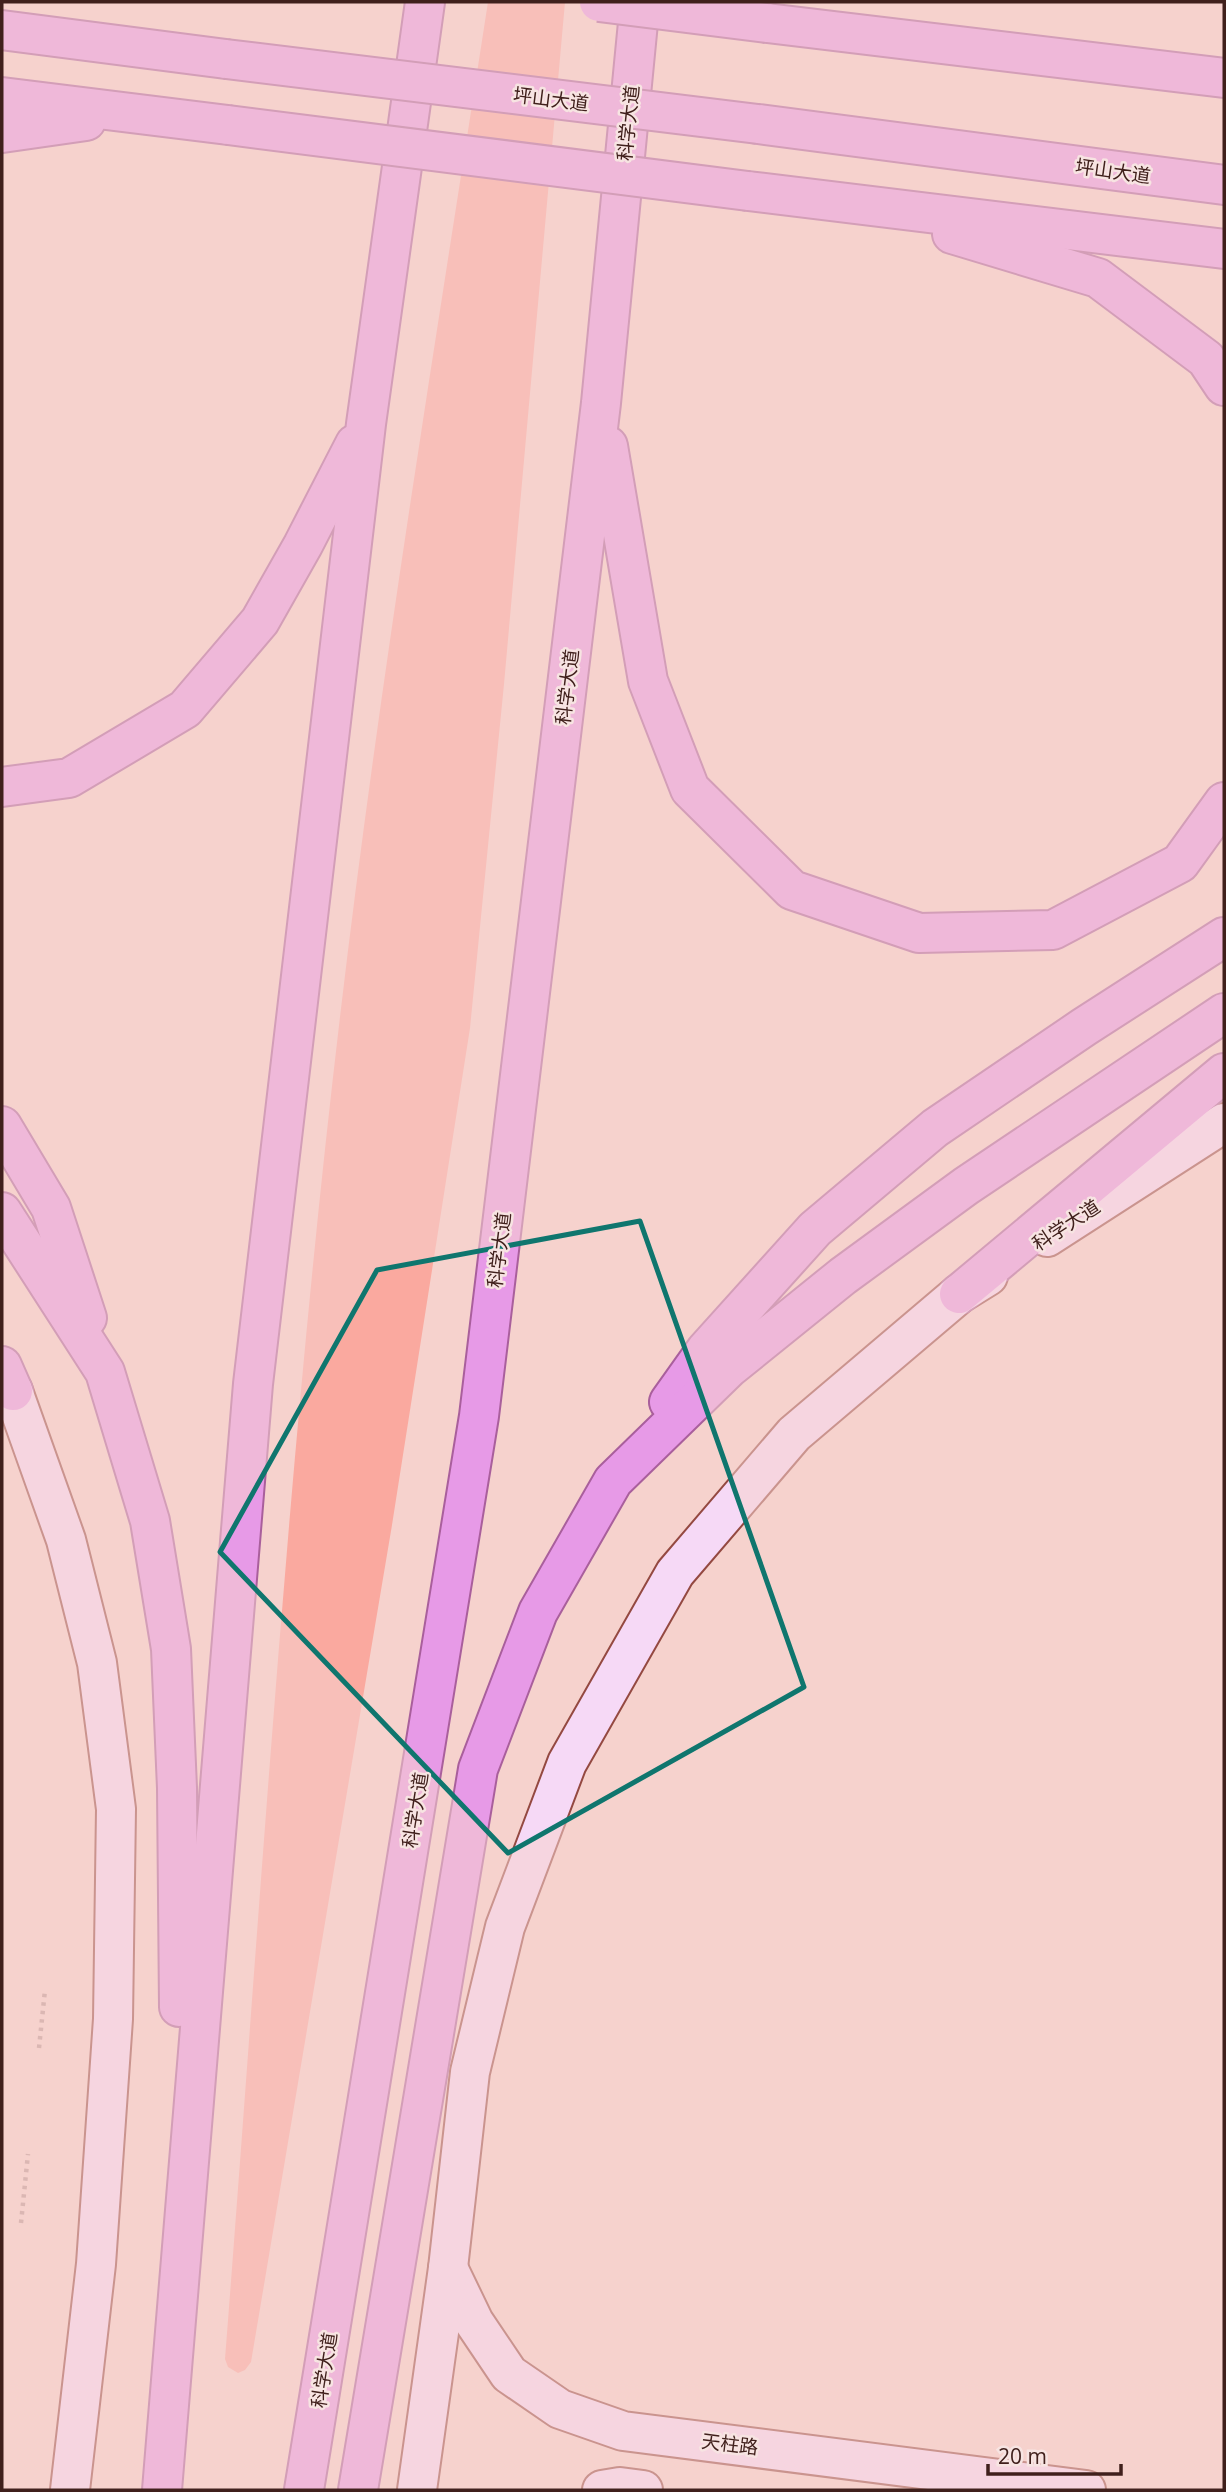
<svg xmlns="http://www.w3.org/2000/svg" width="1226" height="2492" font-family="'Open Sans','Noto Sans SC',sans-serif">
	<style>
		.green { fill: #faa99f }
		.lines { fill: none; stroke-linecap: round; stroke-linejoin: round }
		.secondary-casing { stroke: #944941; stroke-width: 42 }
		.trunk-casing { stroke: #a95f9c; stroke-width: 42 }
		.path { stroke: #bb9893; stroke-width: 4.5; stroke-dasharray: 3.5 5; stroke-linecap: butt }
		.secondary { stroke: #f6d9f6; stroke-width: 38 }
		.trunk { stroke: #e79ae7; stroke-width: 38 }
		.trunk-bridge-casing { stroke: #a95f9c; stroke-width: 42; stroke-linecap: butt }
		.trunk-bridge { stroke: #e79ae7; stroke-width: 38 }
		.marked { fill: none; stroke: #0f766e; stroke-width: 5; stroke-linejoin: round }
		.labels { text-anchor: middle; stroke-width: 5; stroke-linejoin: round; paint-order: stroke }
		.street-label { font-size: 19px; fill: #40201c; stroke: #f7e4e2 }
	</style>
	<rect width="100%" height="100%" fill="#f6d2cd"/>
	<path class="green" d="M488,2H565L504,684L470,1028L392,1525L251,2362L245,2370L238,2373L228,2367L225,2359C260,1912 287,1463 340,1017C380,677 436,340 488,2Z"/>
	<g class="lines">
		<g class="secondary-casing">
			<g id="secondary">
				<path d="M1047,1237L1224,1123"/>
				<path d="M2,1376L13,1391L66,1540L97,1663L116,1809L113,2019L96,2264L70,2490"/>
				<path d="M448,2268L474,2322L509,2374L560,2409L623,2431L1086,2490"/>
				<path d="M417,2490L448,2268L470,2072L505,1927L567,1763L675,1573L794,1434L959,1294L988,1276"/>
				<path d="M602,2490L620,2487L643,2490"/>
			</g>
		</g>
		<g class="trunk-casing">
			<g id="trunk">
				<path d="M767,23L1224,78"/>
				<path d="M2,30L226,59"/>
				<path d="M2,97L228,125"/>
				<path d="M758,124L1224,185"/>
				<path d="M2,133L86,121"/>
				<path d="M748,191L1224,249"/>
				<path d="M952,234L1098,278L1206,359L1224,386"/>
				<path d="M608,446L648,681L690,789L792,890L919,933L1053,930L1180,863L1224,802"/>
				<path d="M2,787L69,778L185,709L260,621L303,545L355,444"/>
				<path d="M2,1126L51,1208L87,1318"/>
				<path d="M2,1212L105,1372L150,1521L171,1649L177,1788L179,2007"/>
				<path d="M959,1294L1224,1073"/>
				<path d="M2,1366L13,1391"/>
				<path d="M669,1402L706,1350L815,1229L935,1128L1084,1027L1224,937"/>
				<path d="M162,2490L253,1384L366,424L425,2"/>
				<path d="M304,2490L479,1416L601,403L640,2"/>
				<path d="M358,2490L478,1769L538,1612L613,1481L729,1368L843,1276L966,1186L1224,1013"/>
			</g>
		</g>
		<g class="path">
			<path d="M39,2048L45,1990"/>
			<path d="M21,2223L28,2154"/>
		</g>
		<use href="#secondary" class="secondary"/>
		<use href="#trunk" class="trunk"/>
		<g class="trunk-bridge-casing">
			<g id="trunk-bridge">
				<path d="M599,2L767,23"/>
				<path d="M226,59L758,124"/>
				<path d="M228,125L748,191"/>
			</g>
		</g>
		<use href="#trunk-bridge" class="trunk-bridge"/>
	</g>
	<path d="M0 0H1226V2492H0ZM640,1221L804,1687L508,1853L220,1552L377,1270Z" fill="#f6d2cd" fill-opacity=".55" fill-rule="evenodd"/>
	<path class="marked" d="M640,1221L804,1687L508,1853L220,1552L377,1270Z"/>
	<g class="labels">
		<g class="street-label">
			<text transform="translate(551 99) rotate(7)" y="7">坪山大道</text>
			<text transform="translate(628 123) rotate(-84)" y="7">科学大道</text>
			<text transform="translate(1113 171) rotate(8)" y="7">坪山大道</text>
			<text transform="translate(567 687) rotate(-83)" y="7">科学大道</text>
			<text transform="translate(1066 1225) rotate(-33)" y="7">科学大道</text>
			<text transform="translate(499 1250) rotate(-83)" y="7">科学大道</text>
			<text transform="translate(415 1810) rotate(-81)" y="7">科学大道</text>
			<text transform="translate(324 2370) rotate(-81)" y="7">科学大道</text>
			<text transform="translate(730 2444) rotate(7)" y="7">天柱路</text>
		</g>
	</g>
	<rect width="1226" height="2492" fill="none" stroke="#40201c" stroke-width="7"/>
	<path d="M988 2464v10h133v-10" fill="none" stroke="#40201c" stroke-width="3.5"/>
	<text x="998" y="2464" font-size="21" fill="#40201c" stroke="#f7e4e2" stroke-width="5" paint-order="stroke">20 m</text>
</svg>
